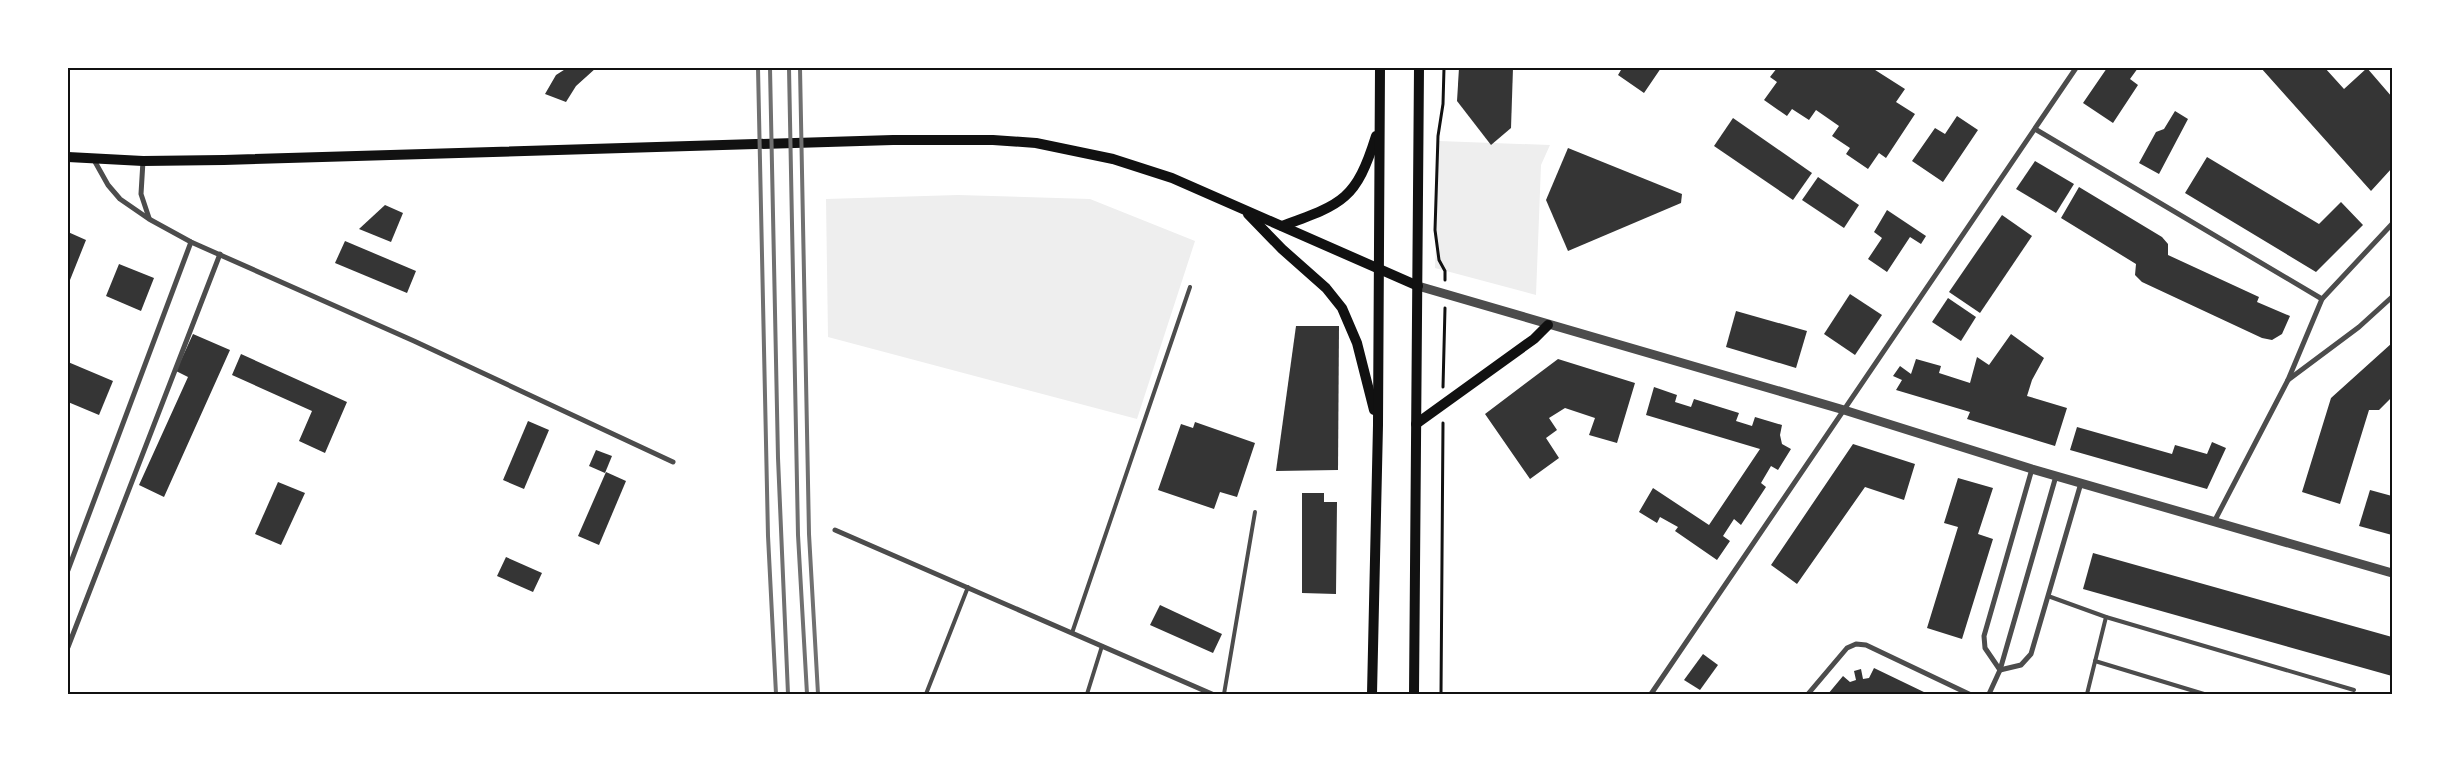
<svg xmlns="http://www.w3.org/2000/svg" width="2460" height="762" font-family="'Fira Sans',sans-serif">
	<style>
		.green { fill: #eee }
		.building { fill: #353535 }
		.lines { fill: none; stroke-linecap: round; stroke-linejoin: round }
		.path { stroke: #111; stroke-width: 3 }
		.service { stroke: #4c4c4c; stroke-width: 4 }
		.minor { stroke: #4c4c4c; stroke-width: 5 }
		.tertiary { stroke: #4c4c4c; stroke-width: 9 }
		.secondary { stroke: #111; stroke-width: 10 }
		.rail { stroke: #707070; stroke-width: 4 }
		.neatline { fill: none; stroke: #111; stroke-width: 2 }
	</style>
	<rect width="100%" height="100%" fill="#fff"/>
	<g class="green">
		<path d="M1439,141L1550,145L1541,165L1536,295L1435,268Z"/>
		<path d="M958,195L1090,199L1195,241L1137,419L828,337L826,199Z"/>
	</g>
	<g class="building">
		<path d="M567,68H596L576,86L566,102L545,94L556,75Z"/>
		<path d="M1459,68H1513L1511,128L1491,145L1457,101Z"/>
		<path d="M1617,68H1661L1644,93L1618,75L1621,70Z"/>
		<path d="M1777,68H1872L1905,89L1896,102L1915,114L1886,158L1879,153L1868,169L1846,154L1850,148L1832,136L1839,126L1816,110L1809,120L1792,109L1787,116L1764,100L1777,82L1770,77Z"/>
		<path d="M2107,68H2138L2130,79L2138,85L2113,123L2083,103Z"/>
		<path d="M2261,68H2325L2344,89L2367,68L2392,97V168L2371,191Z"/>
		<path d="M2175,111L2188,119L2159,174L2139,163L2156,132L2164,129Z"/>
		<path d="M1957,116L1978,130L1943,182L1912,161L1935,128L1945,134Z"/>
		<path d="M1733,118L1812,173L1793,200L1714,146Z"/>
		<path d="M1568,148L1682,194L1681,203L1568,251L1546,200Z"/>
		<path d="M2207,157L2319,224L2341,202L2363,225L2316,272L2185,193Z"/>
		<path d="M2035,161L2074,184L2056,213L2016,189Z"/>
		<path d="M1818,177L1859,205L1844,228L1802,200Z"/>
		<path d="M2079,187L2162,237L2168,244V255L2259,297L2257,302L2290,316L2282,334L2272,340L2262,338L2142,282L2135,275L2136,264L2061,218Z"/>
		<path d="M385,205L403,213L391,242L359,229Z"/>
		<path d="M1887,210L1926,236L1921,244L1910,237L1887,272L1868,259L1882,238L1874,232Z"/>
		<path d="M2002,215L2032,236L1980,313L1949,292Z"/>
		<path d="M68,232L86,240L68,285Z"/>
		<path d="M345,241L416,271L407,293L335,263Z"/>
		<path d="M119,264L154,278L141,311L106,296Z"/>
		<path d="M1850,294L1882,315L1855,355L1824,334Z"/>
		<path d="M1948,298L1976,317L1961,341L1932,322Z"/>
		<path d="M1736,311L1807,331L1796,368L1726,347Z"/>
		<path d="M1296,326H1339L1338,470L1276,471Z"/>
		<path d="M193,334L230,350L164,497L139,485L188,377L176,371Z"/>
		<path d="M2011,334L2044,358L2032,380L2027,396L2067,408L2055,446L1967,419L1970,412L1896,390L1902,380L1893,376L1900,366L1911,374L1916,359L1941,366L1939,373L1970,383L1977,357L1989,365Z"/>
		<path d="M2392,343V397L2379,410H2369L2340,504L2302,492L2331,398Z"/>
		<path d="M241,354L347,402L325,453L299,441L312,411L232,375Z"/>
		<path d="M1558,359L1635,383L1617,443L1589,435L1595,418L1565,408L1549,418L1557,430L1546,438L1559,458L1530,479L1485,414Z"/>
		<path d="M68,362L113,381L99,415L68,402Z"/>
		<path d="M1654,387L1677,395L1675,402L1691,407L1694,399L1739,413L1736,421L1752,426L1755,417L1782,425L1780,435L1782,444L1791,449L1778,470L1771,466L1761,483L1766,487L1741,525L1734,519L1723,536L1730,541L1717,560L1675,531L1678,527L1660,517L1657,523L1639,512L1653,488L1709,525L1760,449L1646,415Z"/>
		<path d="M528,421L549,430L524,489L503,480Z"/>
		<path d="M1195,422L1255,443L1237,497L1220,492L1214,509L1158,490L1181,424L1193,428Z"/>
		<path d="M2077,427L2172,454L2175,445L2207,454L2212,442L2226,448L2207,489L2070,450Z"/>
		<path d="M1853,444L1915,464L1904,500L1865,487L1797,584L1771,565Z"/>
		<path d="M596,450L612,456L605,473L589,466Z"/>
		<path d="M606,472L626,481L599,545L578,536Z"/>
		<path d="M1958,478L1993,488L1978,534L1993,539L1962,639L1927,628L1958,527L1944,523Z"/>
		<path d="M278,482L305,493L281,545L255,534Z"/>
		<path d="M2370,490L2392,496V535L2359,526Z"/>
		<path d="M1302,493H1324V502H1337L1336,594L1302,593Z"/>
		<path d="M2093,553L2392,637V676L2083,589Z"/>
		<path d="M506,557L542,573L533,592L497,576Z"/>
		<path d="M1160,605L1222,634L1213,653L1150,625Z"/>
		<path d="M1703,654L1718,665L1700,690L1684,680Z"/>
		<path d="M1874,668L1928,694H1828L1843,676L1850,682L1856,680L1854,671L1861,669L1863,679L1869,678Z"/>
	</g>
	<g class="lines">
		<g class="path">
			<path d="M1444,68L1443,104L1438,136L1435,230L1439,260L1445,271V280"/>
			<path d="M1443,387L1445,308"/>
			<path d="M1441,694L1443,423"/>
		</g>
		<g class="service">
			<path d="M2048,596L2106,617L2354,690"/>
			<path d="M1072,633L1190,287"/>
			<path d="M2095,661L2204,694"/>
			<path d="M926,694L968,587"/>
			<path d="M1087,694L1102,646"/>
			<path d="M1224,694L1255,512"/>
			<path d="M2087,694L2106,617"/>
		</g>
		<g class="minor">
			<path d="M2035,129L2322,299"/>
			<path d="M94,160L108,185L120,199L149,219L191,242L414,341L673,462"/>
			<path d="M143,161L141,194L149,218"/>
			<path d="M2288,380L2359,327L2392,297"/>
			<path d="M2032,469L1984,636L1985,648L2000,670L2021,665L2031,654L2081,483"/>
			<path d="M2214,522L2288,380L2322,299L2392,224"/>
			<path d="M835,530L1212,694"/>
			<path d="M68,570L191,242"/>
			<path d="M68,647L220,254"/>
			<path d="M1651,694L2076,68"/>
			<path d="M1808,694L1847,648L1856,644L1866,645L1969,694"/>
			<path d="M1989,694L2000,670L2056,476"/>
		</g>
		<path class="tertiary" d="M1418,286L1844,410L2032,469L2392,573"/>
		<g class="secondary">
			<path d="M68,157L143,161L224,160L893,140H993L1036,143L1113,159L1172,178L1418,286"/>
			<path d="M1248,214L1282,249L1326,288L1342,308L1357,343L1374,410"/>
			<path d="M1282,226C1343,204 1356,200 1376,136"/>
			<path d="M1416,424L1534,339L1548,325"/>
			<path d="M1372,694L1378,425L1380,68"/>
			<path d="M1414,694L1419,68"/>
		</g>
		<g class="rail">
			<path d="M758,68L768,536L776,694"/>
			<path d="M770,68L778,458L788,694"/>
			<path d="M789,68L798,535L807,694"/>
			<path d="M800,68L809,534L818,694"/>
		</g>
	</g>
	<rect width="2460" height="762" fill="none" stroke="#ffffff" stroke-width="138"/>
	<rect x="69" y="69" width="2322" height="624" class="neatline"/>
</svg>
